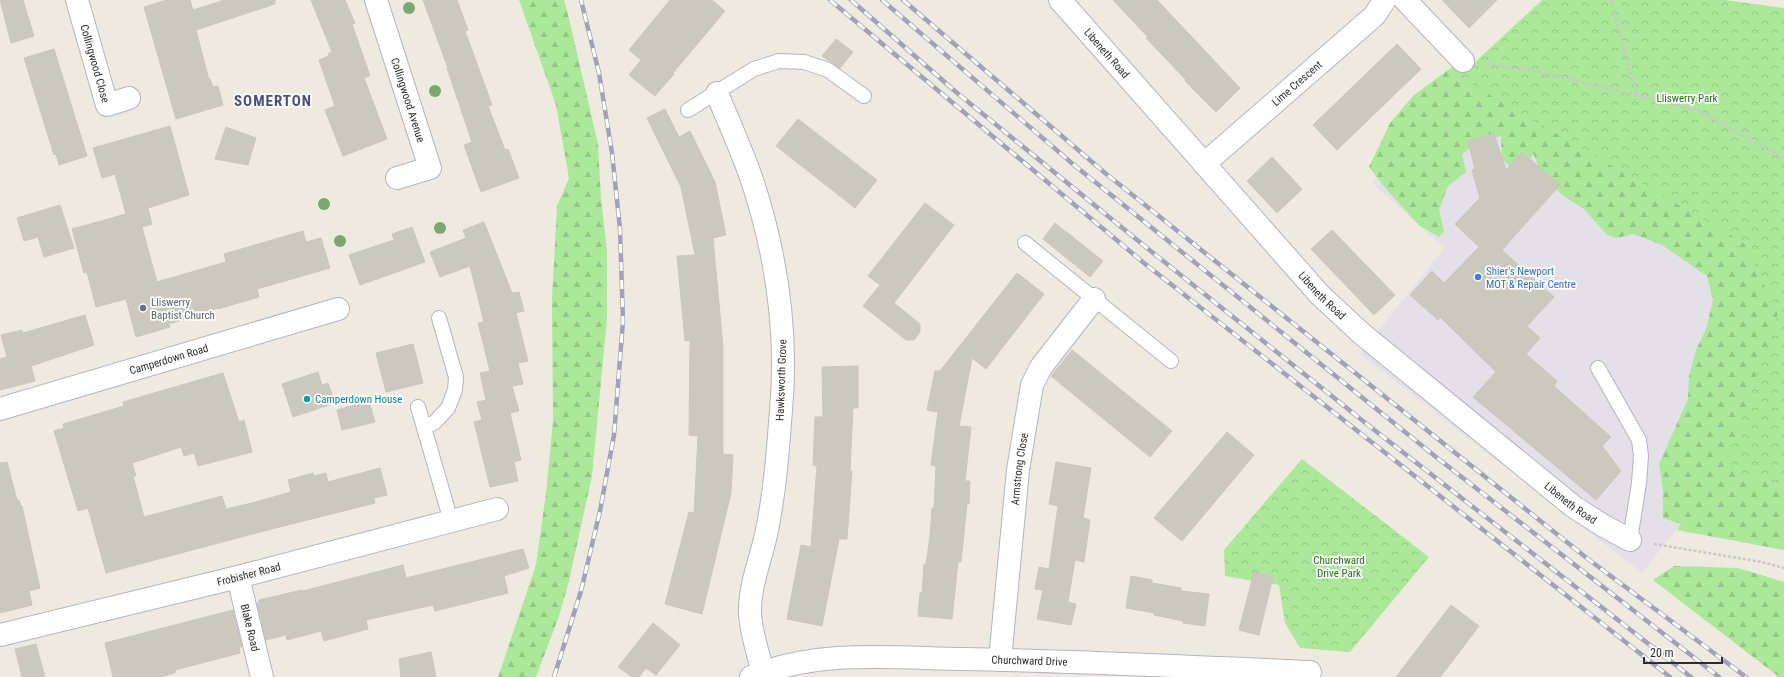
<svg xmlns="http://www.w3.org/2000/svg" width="1784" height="677" font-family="'Roboto Condensed',sans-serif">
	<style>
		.industrial { fill: #e3e0e8 }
		.forest { fill: url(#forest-firs) }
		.park { fill: url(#park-crowns) }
		.building { fill: #cbc8be; stroke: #cbc7b9 }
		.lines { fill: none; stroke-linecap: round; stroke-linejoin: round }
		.service-casing { stroke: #b3b4c1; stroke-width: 16 }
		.minor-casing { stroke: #b3b4c1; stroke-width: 24 }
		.path { stroke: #c8c8c8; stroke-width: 2.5; stroke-dasharray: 3 2; stroke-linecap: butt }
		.service { stroke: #fff; stroke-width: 14 }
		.minor { stroke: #fff; stroke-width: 22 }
		.rail-casing { stroke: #a1a2b8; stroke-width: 4.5 }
		.rail { stroke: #fff; stroke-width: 3; stroke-dasharray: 9; stroke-linecap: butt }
		.tree { fill: #7da771 }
		.shop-dot { fill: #3f7fe0; stroke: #fff; stroke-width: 1.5 }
		.worship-dot { fill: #6b7280; stroke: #fff; stroke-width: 1.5 }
		.culture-dot { fill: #0f9aa8; stroke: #fff; stroke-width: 1.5 }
		.labels { text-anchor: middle; stroke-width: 3.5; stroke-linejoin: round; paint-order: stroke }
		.street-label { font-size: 11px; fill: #2d2d2d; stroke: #fff }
		.park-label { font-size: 11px; fill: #207117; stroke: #fff }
		.shop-label { font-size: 11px; fill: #366cbe; stroke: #fff; text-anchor: start }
		.worship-label { font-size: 11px; fill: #5b616d; stroke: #fff; text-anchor: start }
		.culture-label { font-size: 11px; fill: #0d838f; stroke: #fff; text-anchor: start }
		.district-label { font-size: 15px; font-weight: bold; letter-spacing: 1px; fill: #4a4e82; stroke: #fff }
	</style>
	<defs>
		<pattern id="forest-firs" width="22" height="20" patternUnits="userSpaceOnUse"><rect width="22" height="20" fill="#ace89a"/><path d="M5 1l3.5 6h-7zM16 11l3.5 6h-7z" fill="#94c785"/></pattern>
		<pattern id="park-crowns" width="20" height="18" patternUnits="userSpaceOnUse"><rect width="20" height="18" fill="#ace89a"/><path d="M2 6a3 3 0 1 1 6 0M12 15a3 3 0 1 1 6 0" fill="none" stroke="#94c785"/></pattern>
	</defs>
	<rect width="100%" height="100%" fill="#efeae0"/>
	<path class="industrial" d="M1459,77L1744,242L1779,314L1724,469L1642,573L1360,354L1444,248L1372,183Z"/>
	<g class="forest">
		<path d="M519,0H564L568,14L598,144L601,198L607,251V319L592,476L569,581L559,616L536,677H498L536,565L546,493L553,421L552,298L557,206L569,178L556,105Z"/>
		<path d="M1452,67L1478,72L1759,252L1781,290L1777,319L1725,469L1784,487V550L1677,530L1681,524L1663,518V491L1659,464L1688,399L1689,376L1696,350L1706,329L1713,300L1707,276L1662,245L1633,234L1617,238L1607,235L1584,209L1565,197L1543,178L1533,153L1527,165L1515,171L1502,159L1501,136L1474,145L1462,154L1466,172L1448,186L1439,210L1444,231L1439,237L1419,225L1386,189L1369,167L1390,123L1414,95Z"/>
		<path d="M1674,566L1738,568L1784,582V677H1779L1653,580Z"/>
	</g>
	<g class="park">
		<path d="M1542,0H1725L1784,8V487L1724,469L1778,314L1744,243L1459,77Z"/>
		<path d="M1302,459L1429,557L1350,652L1300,648L1285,623L1279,585L1225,576L1224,550Z"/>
	</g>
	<g class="building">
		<path d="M0,0H23L34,36L11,43Z"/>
		<path d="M167,0H190L193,10L225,0H275V4L196,30L209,80L210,79L213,87L218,86L223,105L176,119L144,7Z"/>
		<path d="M311,0H345L355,23L352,24L370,76L364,78L387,139L343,156L325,110L335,106L319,60L329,56L328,54L332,52Z"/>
		<path d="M423,0H457L468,30L465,31L492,105L488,106L505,150L508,149L519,178L481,192L464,145L472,142L447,68H448Z"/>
		<path d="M670,0H712L725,11L673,73L674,74L655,96L629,75L641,60L629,50Z"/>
		<path d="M1113,0H1157L1240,88L1216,112L1185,81L1186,80L1146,38L1148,37Z"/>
		<path d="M1442,0H1497L1469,28Z"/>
		<path d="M836,39L853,52L840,68L822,56Z"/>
		<path d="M1397,44L1421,69L1337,150L1313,125Z"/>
		<path d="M54,49L87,156L59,165L56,154L54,155L24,58Z"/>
		<path d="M665,109L679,137L690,131L715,182L726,235L713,238L723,347V454L733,455L731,493L702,614L665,604L689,512L694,513L698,436L689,435L690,340L685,341L677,256L695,255L681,187L647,118Z"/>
		<path d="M798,119L877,180L855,208L776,146Z"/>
		<path d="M170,126L189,195L148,208L152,224L142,227L157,282L226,262L224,254L303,231L306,242L321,238L330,268L257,289L259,297L218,309V308L169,324L170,327L136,337L126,299L96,307L87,272L84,273L72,229L126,214L115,174L102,178L93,148Z"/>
		<path d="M226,127L256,138L248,165L215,159Z"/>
		<path d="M1494,133L1506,170L1522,152L1560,185L1502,250L1554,297L1527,326L1540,338L1526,354L1557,381L1554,386L1611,437L1602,446L1621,471L1596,500L1473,397L1496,372L1440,317L1438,320L1410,295L1432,271L1444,283L1479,247L1455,224L1480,198L1472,170L1475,169L1468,141Z"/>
		<path d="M1272,157L1302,189L1277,213L1247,181Z"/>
		<path d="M925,203L954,225L894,303L920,324V332L914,340H906L863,306L880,285L868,276Z"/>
		<path d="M60,205L74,248L44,257L38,237L24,241L17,218Z"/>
		<path d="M484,222L512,293L519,292L524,311L516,313L528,361L518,363L523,384L512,386L519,411L510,413L521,460L514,462L518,481L490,487L474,422L482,420L477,402L486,400L480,373L490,371L478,323L484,322L470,266L440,277L430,252L466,238L463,230Z"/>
		<path d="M1055,223L1103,261L1090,277L1043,239Z"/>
		<path d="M412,227L425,262L360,285L349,255L394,240L392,234Z"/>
		<path d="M1332,230L1395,295L1374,315L1311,249Z"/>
		<path d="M1017,273L1044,294L986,369L972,358L959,426L971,427L965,481H970L969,504H967L961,562H958L952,619L918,616L920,593H922L924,564H926L930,536L932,508H934L936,466L931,465L938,412L927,410L935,371H940Z"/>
		<path d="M85,315L94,345L31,366L35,381L0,390V359L7,357L1,335L22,330L23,333Z"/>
		<path d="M413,344L423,383L386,392L376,353Z"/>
		<path d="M1072,350L1172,431L1150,457L1051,376Z"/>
		<path d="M858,366V408H853L850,471H852L847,539H839L822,626L787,619L801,545L811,547L817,465H813L815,417H823L822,367Z"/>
		<path d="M318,372L322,385L328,383L335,403L293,417L282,384Z"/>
		<path d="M223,373L239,422L244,420L252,452L198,466L194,453L184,456L181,447L132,463L136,476H133L144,517L222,496L226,509L252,503L291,492L288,480L313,473L314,476L326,473L328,482L380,468L387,495L374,498L375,503L260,532L106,573L88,508L78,511L54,431L64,428L63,424L124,406L123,402Z"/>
		<path d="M369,401L375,422L342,430L337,410Z"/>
		<path d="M1227,432L1254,455L1182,541L1154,518Z"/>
		<path d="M7,462L17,500H19L21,506H22L40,588L29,591L32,605L0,613V463Z"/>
		<path d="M1056,462L1091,468L1083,518L1090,520L1084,562L1075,560L1068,602L1076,604L1071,625L1037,619L1043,590L1035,589L1039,567L1049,569L1058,506L1049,504Z"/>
		<path d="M523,549L529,568L504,576L508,593L435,611L433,605L366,620L368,629L324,641L321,631L287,640L286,635L266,640L257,603H259V600L302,590L303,591L403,565L406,578Z"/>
		<path d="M1254,572L1273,577L1259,635L1239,630Z"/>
		<path d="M1131,576L1152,580V583L1181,588V591L1209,594L1205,626L1183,623V621L1154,615V613L1126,608Z"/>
		<path d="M1451,605L1479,626L1451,663L1440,677H1396Z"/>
		<path d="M233,610L242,647H239L240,653L175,670V673L159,677H113L105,643Z"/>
		<path d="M653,623L680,645L656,675L646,668L639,677H632L618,667Z"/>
		<path d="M36,644L45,677H22L15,649Z"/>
		<path d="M431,652L436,677H401L399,659Z"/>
	</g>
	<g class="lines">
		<g class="service-casing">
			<g id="service">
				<path d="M688,110L754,69L779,61L804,62L828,70L864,96"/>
				<path d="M1025,243L1171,361"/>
				<path d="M1598,368L1639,440L1641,456L1639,483L1630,540"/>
				<path d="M418,407L451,521"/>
				<path d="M424,428L435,422L448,408L455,390L456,377L439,318"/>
			</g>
		</g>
		<g class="minor-casing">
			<g id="minor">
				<path id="s1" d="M77,0L107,105L129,98"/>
				<path id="s2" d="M376,0L430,168L397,178"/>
				<path id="s3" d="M1060,0L1320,295L1362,334L1574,507L1602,525L1630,540"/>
				<path d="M1405,0L1463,61"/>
				<path d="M717,93C729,123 743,153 753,183C777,257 788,332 781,410C778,450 775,491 767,530C762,557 749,585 750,613C751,633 758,653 763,672"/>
				<path id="s4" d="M1204,164L1374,16L1385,0"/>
				<path id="s5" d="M0,409L338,309"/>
				<path id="s6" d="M238,577L262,677"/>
				<path id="s7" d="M0,635L238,577L497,509"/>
				<path id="s8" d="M1000,660L1018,470L1032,385L1041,367L1094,299"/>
				<path id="s9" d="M751,677C818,649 893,658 963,659C1079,661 1194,667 1310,672"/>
			</g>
		</g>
		<g class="path">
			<path d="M1611,0L1636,95"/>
			<path d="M1488,64L1535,71L1697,110L1784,158"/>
			<path d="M1654,544L1762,562L1784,568"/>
		</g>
		<use href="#service" class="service"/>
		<use href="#minor" class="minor"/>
		<g class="rail-casing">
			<g id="rail">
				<path d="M830,0L1144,263L1670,677"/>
				<path d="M851,0L956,92L1147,248L1368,425L1691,677"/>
				<path d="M882,0L1074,165L1436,457L1719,677"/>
				<path d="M903,0L1105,173L1588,559L1746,677"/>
				<path d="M554,677L581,591L600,511L614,435L623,321L620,229L612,153L599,73L581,0"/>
			</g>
		</g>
		<use href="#rail" class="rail"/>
	</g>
	<g class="tree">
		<circle cx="409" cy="8" r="6"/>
		<circle cx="435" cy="91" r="6"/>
		<circle cx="324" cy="204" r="6"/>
		<circle cx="440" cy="228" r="6"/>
		<circle cx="340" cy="241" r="6"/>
	</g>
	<circle class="shop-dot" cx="1478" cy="277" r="4"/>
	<circle class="worship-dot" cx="143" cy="308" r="4"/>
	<circle class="culture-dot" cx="307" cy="399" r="4"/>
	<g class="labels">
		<g class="street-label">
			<text dy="4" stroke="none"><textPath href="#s3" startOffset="71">Libeneth Road</textPath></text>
			<text dy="4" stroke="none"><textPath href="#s1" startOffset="66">Collingwood Close</textPath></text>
			<text dy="4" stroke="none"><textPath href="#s4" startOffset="123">Lime Crescent</textPath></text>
			<text dy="4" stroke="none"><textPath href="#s2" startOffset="105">Collingwood Avenue</textPath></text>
			<text dy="4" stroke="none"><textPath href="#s3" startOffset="395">Libeneth Road</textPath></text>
			<text dy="4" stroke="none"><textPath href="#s5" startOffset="176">Camperdown Road</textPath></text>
			<text transform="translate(781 380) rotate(-88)" y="4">Hawksworth Grove</text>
			<text dy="4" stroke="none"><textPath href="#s8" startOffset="192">Armstrong Close</textPath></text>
			<text dy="4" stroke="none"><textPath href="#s3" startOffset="719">Libeneth Road</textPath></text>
			<text dy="4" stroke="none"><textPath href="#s7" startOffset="256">Frobisher Road</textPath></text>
			<text dy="4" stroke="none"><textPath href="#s6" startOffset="52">Blake Road</textPath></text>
			<text dy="4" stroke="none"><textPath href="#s9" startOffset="281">Churchward Drive</textPath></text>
		</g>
		<g class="park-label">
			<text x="1687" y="102">Lliswerry Park</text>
			<text x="1339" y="564">Churchward<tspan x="1339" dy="13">Drive Park</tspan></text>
		</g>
		<g class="shop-label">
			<text x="1486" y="275">Shier's Newport<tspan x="1486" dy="13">MOT &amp; Repair Centre</tspan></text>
		</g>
		<g class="worship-label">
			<text x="151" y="306">Lliswerry<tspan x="151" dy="13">Baptist Church</tspan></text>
		</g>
		<g class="culture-label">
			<text x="315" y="403">Camperdown House</text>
		</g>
		<g class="district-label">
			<text x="273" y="106">SOMERTON</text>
		</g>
	</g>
	<path d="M1644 657v6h78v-6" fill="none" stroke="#2d2d2d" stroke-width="2"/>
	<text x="1650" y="657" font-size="12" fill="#2d2d2d" stroke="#ffffff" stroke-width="3" paint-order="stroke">20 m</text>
</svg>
